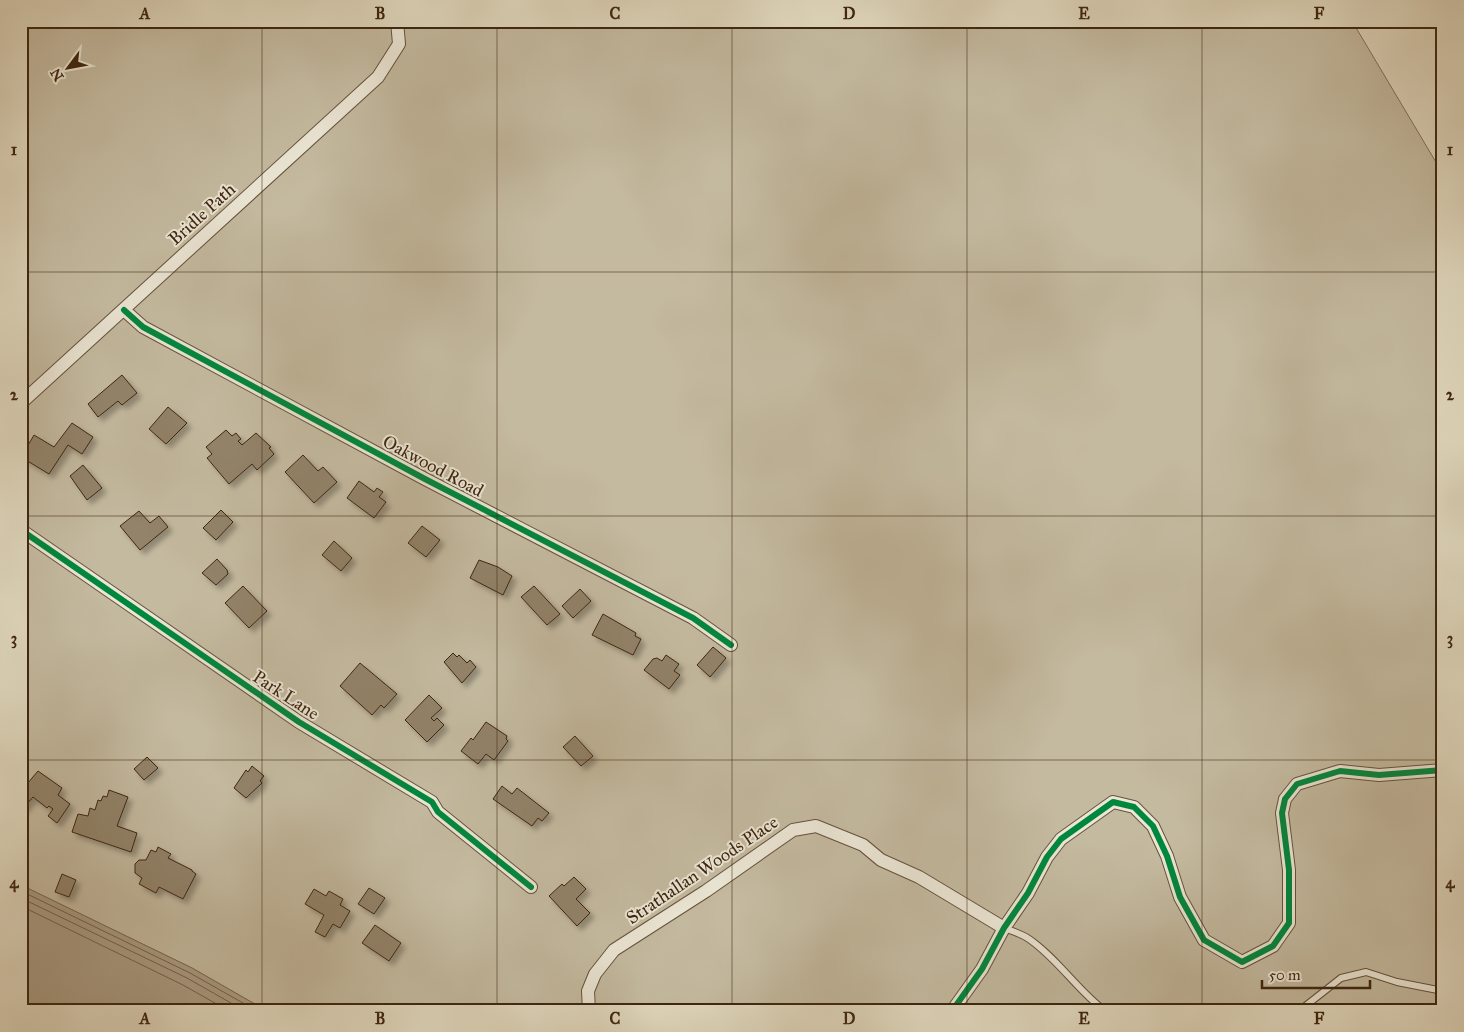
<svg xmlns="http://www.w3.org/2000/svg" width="1464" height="1032" font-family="'IM FELL Great Primer',serif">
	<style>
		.green { fill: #c4baa0; stroke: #817058 }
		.water { fill: #a99b83; stroke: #7e6c55 }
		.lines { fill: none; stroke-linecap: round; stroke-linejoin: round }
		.shore { stroke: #74604a; stroke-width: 1 }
		.building { fill: #92836a; stroke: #3e2610; filter: url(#shadow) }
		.service-casing { stroke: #66523c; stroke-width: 8 }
		.minor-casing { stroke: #66523c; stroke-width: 14 }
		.service { stroke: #ebe6d5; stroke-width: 6 }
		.minor { stroke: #ebe6d5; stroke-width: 12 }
		.cycleway-casing { stroke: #ebe6d5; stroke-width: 9 }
		.cycleway { stroke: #00873e; stroke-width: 6 }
		.grid { fill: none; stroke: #3e2610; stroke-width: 1; stroke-opacity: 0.55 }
		.labels { text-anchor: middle; stroke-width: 4; stroke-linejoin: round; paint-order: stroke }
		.street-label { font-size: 18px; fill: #3e2610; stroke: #ebe6d5 }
		.neatline { fill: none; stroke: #3e2610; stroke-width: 2 }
		.grid-label { font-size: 16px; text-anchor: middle; font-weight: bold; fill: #3e2610 }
	</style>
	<defs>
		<filter id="shadow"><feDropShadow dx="4.5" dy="4.5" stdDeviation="2.5" flood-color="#0004"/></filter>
	</defs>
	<rect width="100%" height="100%" fill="#e0d8be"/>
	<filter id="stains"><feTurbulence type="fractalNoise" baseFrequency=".004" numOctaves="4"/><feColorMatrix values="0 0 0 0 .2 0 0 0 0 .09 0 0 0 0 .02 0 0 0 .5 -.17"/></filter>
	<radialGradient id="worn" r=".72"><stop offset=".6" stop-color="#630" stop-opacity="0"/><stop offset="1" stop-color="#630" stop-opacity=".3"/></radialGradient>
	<path class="green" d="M21,21H1352L1443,174V1011H267L192,968L21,885Z"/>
	<path class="water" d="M21,885L192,968L267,1011H21Z"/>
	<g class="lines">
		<g class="shore">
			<path d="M21,891L190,973L257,1011"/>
			<path d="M21,898L187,978L245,1011"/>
			<path d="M21,906L183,985L229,1011"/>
		</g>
	</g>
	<g class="building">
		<path d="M122,375L137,393L122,405L118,401L98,417L88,404Z"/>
		<path d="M168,407L187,423L166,444L149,429Z"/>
		<path d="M72,423L93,437L82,454L68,445L49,474L21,457L34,435L54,447Z"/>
		<path d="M226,430L232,436L236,433L241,439L238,441L242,445L256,433L271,447L269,448L274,454L257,470L252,464L229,484L207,458L212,454L206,447Z"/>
		<path d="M303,455L318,471L323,467L337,482L314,503L285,472Z"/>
		<path d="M83,465L102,488L87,500L70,476Z"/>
		<path d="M359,481L374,492L377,488L383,492L379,497L386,502L374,518L347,498Z"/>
		<path d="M221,510L233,522L216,540L203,528Z"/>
		<path d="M139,511L150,523L159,516L168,527L140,550L120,526Z"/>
		<path d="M422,526L440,540L426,557L408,543Z"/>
		<path d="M334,541L352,558L341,571L322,555Z"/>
		<path d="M217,559L227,570L228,574L216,585L202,573Z"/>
		<path d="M479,560L498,567L512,576L503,595L470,578Z"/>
		<path d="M243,586L267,611L249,628L225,603Z"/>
		<path d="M534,586L560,614L547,625L521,597Z"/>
		<path d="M580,589L591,601L573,618L562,606Z"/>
		<path d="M603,614L636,633L635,636L641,639L633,655L592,635Z"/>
		<path d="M713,647L726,658L710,677L697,665Z"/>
		<path d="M453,653L457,657L459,655L467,663L470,660L476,667L462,683L444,662Z"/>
		<path d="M666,655L679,664L674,671L680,675L669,689L644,670L653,659L657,658L662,661Z"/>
		<path d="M360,663L397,694L384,708L381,705L372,715L340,686Z"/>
		<path d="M429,695L442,708L431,718L434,721L437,718L444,725L427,742L405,720Z"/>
		<path d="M486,722L507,736L506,739L508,741L494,760L486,754L478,764L461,751L471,738L473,740Z"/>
		<path d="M575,736L593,756L581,766L563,747Z"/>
		<path d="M147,757L158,768L144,780L134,769Z"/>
		<path d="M252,766L264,776L260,781L262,783L246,798L234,788L246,770L248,772Z"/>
		<path d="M38,771L62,788L58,795L70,804L57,823L48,816L53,809L49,806L47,808L33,797L21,811V791Z"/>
		<path d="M502,786L512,794L517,788L549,813L542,821L538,818L532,826L493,799Z"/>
		<path d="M109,790L128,797L117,826L137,833L131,852L72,832L78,814L88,816L90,808L95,810L98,800L101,801L103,796L107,797Z"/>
		<path d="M158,847L171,854L168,858L192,870V871L196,874L183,899L159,887L156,893L139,884L142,878L135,873V864L139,860H146L151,850L156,852Z"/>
		<path d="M62,874L76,880L69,897L55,892Z"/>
		<path d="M574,877L586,889L576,899L590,913L577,926L549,896L562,884L564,886Z"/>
		<path d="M369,888L385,898L374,914L358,904Z"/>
		<path d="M314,889L326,896L329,891L343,899L340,905L350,911L340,928L333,924L325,937L315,932L324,915L305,904Z"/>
		<path d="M375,925L401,943L389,961L362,943Z"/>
	</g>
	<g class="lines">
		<g class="service-casing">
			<g id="service">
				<path d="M1004,928C1012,931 1022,934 1029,939C1058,959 1077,990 1105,1011"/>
				<path d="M1299,1011L1341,978L1366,972L1397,982L1443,991"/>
			</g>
		</g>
		<g class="minor-casing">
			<g id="minor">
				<path d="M124,310L143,327L425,479L693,618L731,645"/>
				<path d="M21,403L378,77L399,44L397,21"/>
				<path d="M21,530L299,722L432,802L438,812L531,887"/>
				<path d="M589,1011L588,991L595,974L614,950L706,891L793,830L816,826L863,845L881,860L919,877L1004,928"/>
				<path d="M952,1011L982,969L1004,928L1028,893L1047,857L1061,839L1113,802L1134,807L1153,826L1167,856L1180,897L1204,940L1242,962L1273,946L1289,923V870L1282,813L1285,799L1297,784L1340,771L1379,775L1443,770"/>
			</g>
		</g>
		<use href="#service" class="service"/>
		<use href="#minor" class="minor"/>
		<g class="cycleway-casing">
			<g id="cycleway">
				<path d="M124,310L143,327L425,479L693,618L731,645"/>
				<path d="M21,530L299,722L432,802L438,812L531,887"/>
				<path d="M952,1011L982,969L1004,928L1028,893L1047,857L1061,839L1113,802L1134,807L1153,826L1167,856L1180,897L1204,940L1242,962L1273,946L1289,923V870L1282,813L1285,799L1297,784L1340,771L1379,775L1443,770"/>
			</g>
		</g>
		<use href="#cycleway" class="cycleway"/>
	</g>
	<path class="grid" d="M262,21V1011M497,21V1011M732,21V1011M967,21V1011M1202,21V1011M21,272H1443M21,516H1443M21,760H1443"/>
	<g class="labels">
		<g class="street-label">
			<text transform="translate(202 214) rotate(-42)" y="6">Bridle Path</text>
			<text transform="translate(433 466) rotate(28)" y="6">Oakwood Road</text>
			<text transform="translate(286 695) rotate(33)" y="6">Park Lane</text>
			<text transform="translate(702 870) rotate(-34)" y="6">Strathallan Woods Place</text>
		</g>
	</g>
	<rect width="1464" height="1032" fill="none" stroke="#e0d8be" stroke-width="55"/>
	<g transform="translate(68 68) rotate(238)" stroke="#ebe6d5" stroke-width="4" paint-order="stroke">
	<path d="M0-4L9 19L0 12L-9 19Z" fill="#3e2610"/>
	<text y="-8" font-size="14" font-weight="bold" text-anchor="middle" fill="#3e2610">N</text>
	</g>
	<path d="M1262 980v8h108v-8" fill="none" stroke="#3e2610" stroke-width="2.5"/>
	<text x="1269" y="980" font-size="15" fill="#3e2610" stroke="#ebe6d5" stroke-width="4" paint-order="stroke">50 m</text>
	<rect x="28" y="28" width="1408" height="976" class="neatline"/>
	<g class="grid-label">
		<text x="145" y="19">A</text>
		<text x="380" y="19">B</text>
		<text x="615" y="19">C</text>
		<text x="849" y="19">D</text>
		<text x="1084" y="19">E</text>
		<text x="1319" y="19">F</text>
		<text x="14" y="155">1</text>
		<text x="1450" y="155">1</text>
		<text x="14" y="400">2</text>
		<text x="1450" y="400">2</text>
		<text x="14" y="644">3</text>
		<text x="1450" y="644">3</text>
		<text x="14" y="888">4</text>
		<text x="1450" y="888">4</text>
		<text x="145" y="1024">A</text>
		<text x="380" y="1024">B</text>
		<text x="615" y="1024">C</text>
		<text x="849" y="1024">D</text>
		<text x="1084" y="1024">E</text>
		<text x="1319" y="1024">F</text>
	</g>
	<rect width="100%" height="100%" filter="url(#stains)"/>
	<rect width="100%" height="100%" fill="url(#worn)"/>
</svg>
